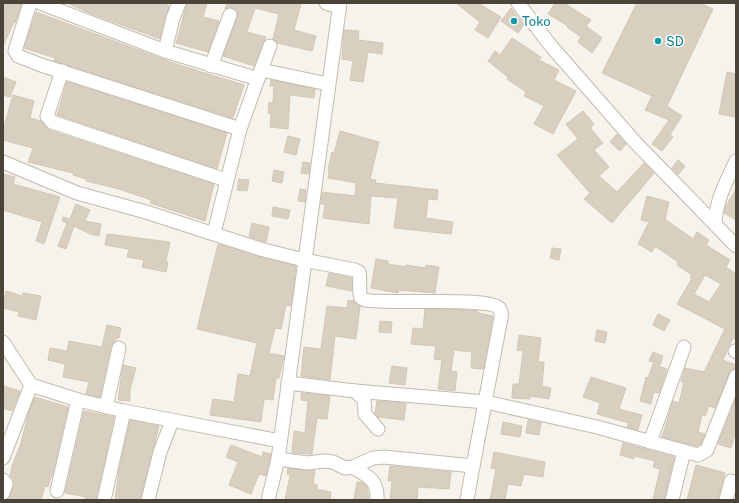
<svg xmlns="http://www.w3.org/2000/svg" width="739" height="503" font-family="'Public Sans',sans-serif">
	<style>
		.building { fill: #d8cfc1; stroke: #d3c7b4; fill-rule: evenodd }
		.lines { fill: none; stroke-linecap: round; stroke-linejoin: round }
		.minor-casing { stroke: #c2bbae; stroke-width: 15 }
		.minor { stroke: #fff; stroke-width: 13 }
		.culture-dot { fill: #0f9aa8; stroke: #fff; stroke-width: 1.5 }
		.labels { text-anchor: middle; stroke-width: 3; stroke-linejoin: round; paint-order: stroke }
		.culture-label { font-size: 13px; fill: #0d838f; stroke: #fff; text-anchor: start }
	</style>
	<rect width="100%" height="100%" fill="#f6f3ec"/>
	<g class="building">
		<path d="M3,3H22L15,23L14,22L3,46Z"/>
		<path d="M67,3H162L169,6L160,39L92,14Z"/>
		<path d="M187,3H207L203,17L219,21L208,52L176,43Z"/>
		<path d="M227,3L301,4L294,30L316,36L312,51L277,43L273,39L279,14L255,8L247,32L266,37L254,66L223,56L238,14L233,8L225,9Z"/>
		<path d="M456,3H478L501,17L488,38L475,30L480,22Z"/>
		<path d="M555,3H564L591,20L586,26L602,38L592,53L578,42L581,37L567,27L568,26L548,14Z"/>
		<path d="M637,3H700L713,9L667,106L682,116L670,135L673,137L662,151L652,144L669,120L645,110L652,96L602,73Z"/>
		<path d="M511,8L524,25L518,33L501,21Z"/>
		<path d="M36,12L176,64L244,85L233,118L54,61L55,58L24,48Z"/>
		<path d="M344,30L359,31L358,40L383,43L382,54L368,52L363,82L350,80L353,61L342,59Z"/>
		<path d="M512,38L541,57L539,60L559,70L554,80L576,91L553,134L534,124L544,106L524,96L526,92L507,79L508,77L488,61L495,51L500,55Z"/>
		<path d="M727,72L736,74V117L719,114Z"/>
		<path d="M3,77L16,82L10,97L3,95Z"/>
		<path d="M271,80L315,89L314,98L290,95L288,129L270,127L271,114L268,113L269,102L273,103L274,86H270Z"/>
		<path d="M67,82L227,133L217,169L57,115Z"/>
		<path d="M13,95L34,101L30,118L41,121L49,130L214,184L205,221L150,203L151,200L119,189L86,181V179L73,175V173L28,162L33,148L3,140V130Z"/>
		<path d="M583,111L594,124L590,128L603,143L594,150L609,167L599,176L617,192L644,163L654,173L612,223L584,199L590,193L557,155L578,139L566,124Z"/>
		<path d="M340,131L379,142L370,179L376,180L375,183L438,190L437,200L428,199L426,218L453,222L451,234L394,228L398,198L371,196L369,224L323,218L325,204H321L322,192L355,196L356,183L328,178L329,170L328,169L332,152L334,153Z"/>
		<path d="M617,134L626,144L620,151L610,142Z"/>
		<path d="M288,136L300,139L296,155L284,152Z"/>
		<path d="M678,160L685,166L678,175L672,168Z"/>
		<path d="M303,162L310,163L309,174L301,173Z"/>
		<path d="M274,170L284,172L282,183L272,181Z"/>
		<path d="M3,174L15,177L13,184L60,197L44,244L36,241L42,222L3,210Z"/>
		<path d="M239,179L249,180L247,191L237,190Z"/>
		<path d="M300,189L306,190L305,202L298,201Z"/>
		<path d="M736,189V220L724,213L726,206Z"/>
		<path d="M647,196L669,202L665,219L693,239L697,232L709,240L706,245L730,260L726,267L736,274V340L733,338L723,360L736,365V367L729,373L715,408L709,406L705,416L702,415L698,432L705,434L701,444L697,446L662,437L673,401L679,403L684,382H681L685,368L704,372L725,329L677,304L692,278L690,277L692,275L677,265L678,262L655,246L652,252L638,244L649,222L641,220ZM705,275L721,284L709,302L694,294Z"/>
		<path d="M76,204L90,210L85,221L101,224L99,236L90,234L74,226L66,249L58,246L67,223L62,221L63,217L70,219Z"/>
		<path d="M273,207L290,210L288,219L272,216Z"/>
		<path d="M252,223L269,227L266,242L249,237Z"/>
		<path d="M107,234L170,242L166,261L168,262L166,272L142,267L144,260L127,257L129,249L105,245Z"/>
		<path d="M218,244L296,266L291,306L286,305L281,329L275,328L269,353L284,356L279,378H276L273,400L264,399L261,422L210,415L213,399L234,402L238,374L250,376L257,343L197,329Z"/>
		<path d="M552,248L561,249L559,260L550,258Z"/>
		<path d="M376,259L388,261V264L406,267V265L425,268L426,265L439,267L435,293L399,290L398,293L371,288Z"/>
		<path d="M329,273L352,278V291L326,286Z"/>
		<path d="M6,291L22,296L23,293L41,296L36,320L18,316L19,312L3,308Z"/>
		<path d="M348,300L354,301L360,306L356,339L335,336L330,380L301,376L304,347L321,349L327,306L347,308Z"/>
		<path d="M425,309L476,310L478,311V313L493,316L483,369L471,368L472,352L454,350L451,371L457,372L455,391L438,389L442,360L434,359L436,346L411,344L413,328L423,329Z"/>
		<path d="M658,314L670,320L664,331L653,325Z"/>
		<path d="M380,321L392,322L391,333L379,332Z"/>
		<path d="M107,325L121,328L119,338H117L111,346L100,397L86,394L89,382L63,377L65,364L48,360L50,348L67,351L69,341L102,347Z"/>
		<path d="M597,330L607,332L605,343L595,341Z"/>
		<path d="M519,335L541,338L538,362H544L542,386L551,388L549,399L530,396V399L512,398L513,384H519L523,351L517,350Z"/>
		<path d="M653,352L663,356L660,365L649,361Z"/>
		<path d="M653,364L667,369L659,393L654,392L651,404L640,401L646,377L648,378Z"/>
		<path d="M123,365L136,368L130,390V401L118,400Z"/>
		<path d="M392,366L407,368L405,385L389,383Z"/>
		<path d="M591,377L626,388L619,409L642,415L638,430L627,427L629,423L597,414L600,403L583,397Z"/>
		<path d="M3,386L20,391L12,411L3,408Z"/>
		<path d="M301,393L330,396L327,419L317,418L312,454L292,453L294,431L305,433L308,401L301,400Z"/>
		<path d="M35,397L68,407L52,476H51L48,487L45,486L41,500H8L14,486V480L10,476L12,466L21,443L28,415Z"/>
		<path d="M736,398V431L731,448L718,444Z"/>
		<path d="M377,401L406,403L404,420L378,417L375,414Z"/>
		<path d="M84,411L114,417L96,500H85L86,497L65,493Z"/>
		<path d="M130,420L159,426L140,500H115L119,471Z"/>
		<path d="M528,420L541,423L539,435L526,433Z"/>
		<path d="M503,422L522,426L520,437L501,434Z"/>
		<path d="M623,443L674,457L664,500H653L660,469L653,467L655,461L635,456L634,459L620,455Z"/>
		<path d="M231,445L262,457L263,452L271,454L266,476L259,474L251,494L229,485L238,462L226,457Z"/>
		<path d="M494,452L545,462L543,477L524,474L521,486L508,484L505,500H490L496,469L491,468Z"/>
		<path d="M696,465L725,473L718,500H687Z"/>
		<path d="M390,466L451,472L449,489L418,487L417,500H390L392,481H388Z"/>
		<path d="M288,468L315,470L313,484L317,485V489L331,492L330,500H285L290,475L287,474Z"/>
		<path d="M357,482L363,483L367,487L369,500H354Z"/>
	</g>
	<g class="lines">
		<g class="minor-casing">
			<g id="minor">
				<path d="M30,3L15,51L18,56L41,65L240,129"/>
				<path d="M40,3L165,51L258,79"/>
				<path d="M326,3L339,7"/>
				<path d="M518,3L551,46L634,141L736,246"/>
				<path d="M165,51L173,18L179,3"/>
				<path d="M211,66L230,15"/>
				<path d="M261,70L270,46"/>
				<path d="M62,71L47,116L52,122L226,180"/>
				<path d="M3,162L77,193L146,212L260,249L304,260L355,270L359,272C361,281 358,290 361,298L365,300C389,305 487,296 499,308C503,313 501,318 500,323L473,466L384,457L373,458L353,467L345,468L333,462L325,461L307,463L278,459"/>
				<path d="M715,224C716,200 726,182 736,161"/>
				<path d="M214,233L240,129L261,70L328,84"/>
				<path d="M3,342L31,385L78,400L124,411L280,441"/>
				<path d="M735,351L736,352"/>
				<path d="M288,383L355,391L364,400L365,414L378,429"/>
				<path d="M355,391L486,402L597,427L698,455L707,450L736,376"/>
				<path d="M106,407L119,348"/>
				<path d="M650,442L684,347"/>
				<path d="M3,458L31,385"/>
				<path d="M353,467C368,477 378,479 377,500"/>
				<path d="M3,480L6,484L3,493"/>
				<path d="M57,491L78,400"/>
				<path d="M104,500L124,411"/>
				<path d="M148,500L160,452L172,421"/>
				<path d="M268,500L278,459L340,3"/>
				<path d="M467,500L473,466"/>
				<path d="M672,500L684,451"/>
				<path d="M726,500L731,481"/>
			</g>
		</g>
		<use href="#minor" class="minor"/>
	</g>
	<g class="culture-dot">
		<circle cx="514" cy="21" r="4"/>
		<circle cx="658" cy="41" r="4"/>
	</g>
	<g class="labels">
		<g class="culture-label">
			<text x="522" y="26">Toko</text>
			<text x="666" y="46">SD</text>
		</g>
	</g>
	<rect width="739" height="503" fill="none" stroke="#4b4439" stroke-width="8"/>
</svg>
